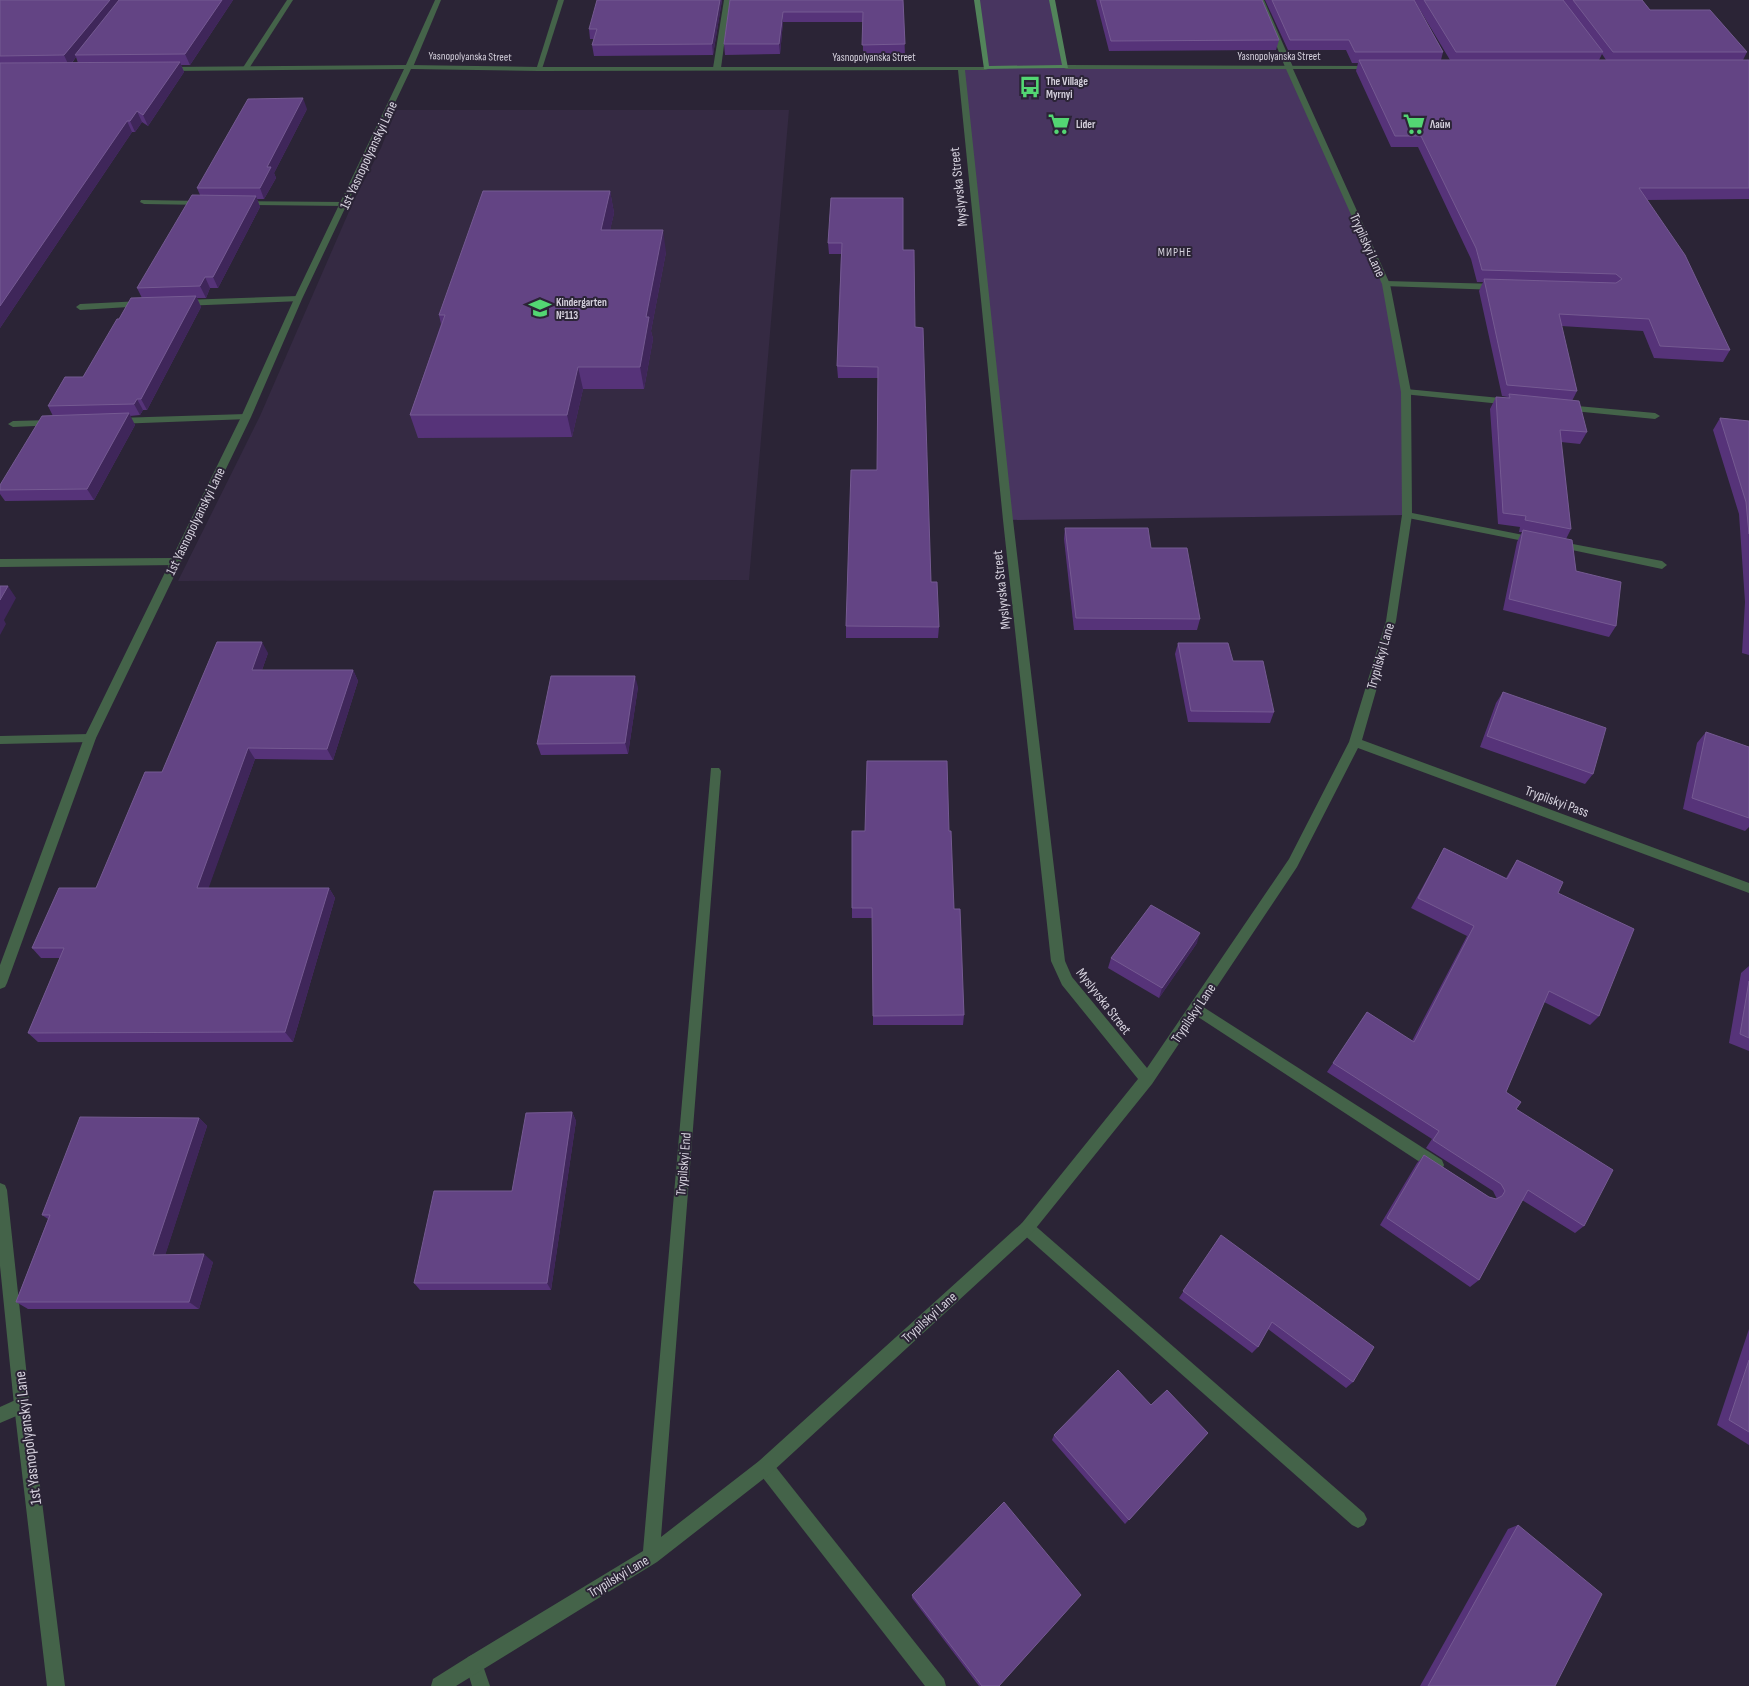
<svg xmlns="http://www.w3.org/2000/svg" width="1749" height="1686" font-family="'Sofia Sans Condensed',sans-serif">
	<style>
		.built { fill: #352a43 }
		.green { fill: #483560 }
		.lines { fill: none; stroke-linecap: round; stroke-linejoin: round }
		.lane { fill: #446349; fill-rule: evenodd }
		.street { fill: #446349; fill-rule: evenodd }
		.secondary { fill: #52845a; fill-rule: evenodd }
		.wall { fill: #563379; fill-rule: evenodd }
		.shaded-wall { fill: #3f265a }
		.building { fill: #634484; stroke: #755a92 }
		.labels { text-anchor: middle; stroke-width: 4; stroke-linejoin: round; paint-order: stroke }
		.far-street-label { font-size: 11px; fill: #d5d1dd; stroke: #2b2436 }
		.far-poi-label { font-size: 11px; font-weight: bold; fill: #d5d1dd; stroke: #2b2436; text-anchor: start }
		.far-neighbourhood-label { font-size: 12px; letter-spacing: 1px; fill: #d5d1dd; stroke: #2b2436 }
		.street-label { font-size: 14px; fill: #d5d1dd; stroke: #2b2436 }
		.near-street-label { font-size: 16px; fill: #d5d1dd; stroke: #2b2436 }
	</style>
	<rect width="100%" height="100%" fill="#2b2436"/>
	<path class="built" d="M396,110H789L749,580L178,581L260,416L354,200L381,148Z"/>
	<path class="green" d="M977,0H1052L1067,67H1289L1386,284L1406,392L1407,515L1008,520L961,68H986Z"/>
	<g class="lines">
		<g class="lane">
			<path d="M287,0H293L248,70H244L242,69Z"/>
			<path d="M435,0H441L413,67L407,68L405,67Z"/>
			<path d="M558,0H564L542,69L536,70Z"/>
			<path d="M724,0H730L721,68L717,70L713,68Z"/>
			<path d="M1258,0H1264L1293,67L1291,68L1285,67Z"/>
			<path d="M141,200L204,201L208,203L204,205L144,204L140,202Z"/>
			<path d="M239,201L345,202L349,204L345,206L242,205H239Z"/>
			<path d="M1386,281L1498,284L1502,287L1498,290L1383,286V282Z"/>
			<path d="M298,296L301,297V301L182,306L178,303L182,300Z"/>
			<path d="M142,301L146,304L145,306L80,310L76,307L80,304Z"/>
			<path d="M1406,389L1511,399L1516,402L1511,405L1403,394L1401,392Z"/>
			<path d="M1566,405L1655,413L1660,416L1655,419L1563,410V406Z"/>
			<path d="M246,414L249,415V419L116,424L111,421L116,418Z"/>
			<path d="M53,420L58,423L56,425L13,427L8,424L13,421Z"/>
			<path d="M1407,512L1534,537L1539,540L1534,543L1403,517L1402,515Z"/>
			<path d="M1557,541L1662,561L1667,565L1662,569L1553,546L1552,544Z"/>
			<path d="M175,558L179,559L180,562L179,565L0,567V559Z"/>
			<path d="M90,734L96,738L90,742L0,744V736Z"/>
			<path d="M1197,1003L1442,1160L1444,1165L1442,1170L1437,1172L1432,1170L1192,1013L1190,1009L1192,1005Z"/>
			<path d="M1027,1221L1032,1223L1364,1513L1367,1519L1364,1525L1358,1528L1352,1525L1022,1233L1019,1228L1022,1223Z"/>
			<path d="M22,1397L28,1399L30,1405L28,1411L0,1423V1407Z"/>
			<path d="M765,1459L771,1461L944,1679L946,1686H925L759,1473L757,1467L759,1461Z"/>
			<path d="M474,1654L480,1657L490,1686H472L465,1663L468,1657Z"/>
		</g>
		<g class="street">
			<path d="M409,65L538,67H988V69L986,70H965L1013,520L1065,961L1072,977L1147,1068L1289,859L1349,742L1386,621L1402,515L1401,392L1382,284L1286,69H1066L1062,67L1066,65L1376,66L1378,67L1374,69H1293L1390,284L1411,392L1412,515L1396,621L1362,740L1749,883V893L1358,748L1297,867L1152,1084L1032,1233L771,1473L657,1562L456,1686H431L433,1679L468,1657L643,1551L711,768H719L721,771L661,1537L759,1461L1022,1223L1138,1079L1062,985L1051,961L1003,520L958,70L538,71L411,69L302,299L251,417L96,738L7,983L5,987L0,989V965L84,738L241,417L294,299L404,69L167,71L163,69L167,67Z"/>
			<path d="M0,1183L5,1185L7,1190L30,1405L65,1686H47L14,1405L0,1266Z"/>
		</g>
		<path class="secondary" d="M974,0H980L989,66L1062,65L1049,0H1055L1068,68L984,69Z"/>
	</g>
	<g class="wall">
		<path d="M0,0H233L190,65H181L184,72L148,126L142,122L135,132H132L0,328ZM76,57L78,63H72Z"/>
		<path d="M722,0L713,55L594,56L592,45L594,39H590L589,29Z"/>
		<path d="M730,0H903L905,55H863V22H783L780,54L725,55L724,44Z"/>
		<path d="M1096,0H1262L1279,40L1276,50L1109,51Z"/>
		<path d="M1265,0H1414L1443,52L1441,60H1450L1414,0H1642L1650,10L1747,52L1743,60H1749V199L1647,200L1730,350L1723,362L1654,358L1643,331L1561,326L1577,391L1572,401L1587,432L1580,444L1561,442L1571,529L1566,539L1576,571L1616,626L1609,637L1503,610L1517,542L1522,532H1519L1520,527L1498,524L1490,409L1496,397L1507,398L1508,397L1502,396L1479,291L1483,282H1477L1471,259L1418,147H1391L1356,71L1358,63H1352L1346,50H1288ZM1602,54L1606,60H1599Z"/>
		<path d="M307,109L274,173L276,178L264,199H257L260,207L218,288H210L206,298H197L201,307L147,410H143L140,415L130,416L135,425L94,500L5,501L0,494V485L53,416L48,406L83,377L119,319L142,298L137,288L200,195L197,188Z"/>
		<path d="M610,191L614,213L610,230L666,252L651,331L653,339L644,389H583L572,437L418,438L410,415L441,324L439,315Z"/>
		<path d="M831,198L903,250L915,327L931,582L939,627L938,638H846V626L877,470L878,378H838L837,366L841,254H829L828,243Z"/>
		<path d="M1720,418L1749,421V655L1742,653L1745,602L1739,514L1713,430Z"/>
		<path d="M1065,528L1151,548L1200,619L1197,630H1074L1064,539Z"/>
		<path d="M1178,643L1233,661L1274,712L1270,723L1188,722L1175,654Z"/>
		<path d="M268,653L262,670H353L358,681L333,760L255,759L208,888H329L335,898L293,1042H38L28,1033L60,958H41L32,948L96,888L162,772Z"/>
		<path d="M638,687L628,754L541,755L537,744Z"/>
		<path d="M1503,692L1593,774L1585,784L1480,747L1496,703Z"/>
		<path d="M1706,732L1749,818V827L1745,831L1683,809L1697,743Z"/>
		<path d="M949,831L954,909L964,1015L963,1025H873V918H852V908Z"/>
		<path d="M1444,848L1506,878L1510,871L1517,860L1558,893L1599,1016L1590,1025L1544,1002L1506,1092L1584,1226L1575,1233L1522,1200L1479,1280L1470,1287L1380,1225L1417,1163L1424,1155L1489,1197L1497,1199L1493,1191L1426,1148L1432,1139L1327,1072L1367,1012L1412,1041L1467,936L1411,908Z"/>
		<path d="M1197,943L1159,998L1108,968L1111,958Z"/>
		<path d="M1749,966V1051L1729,1043L1741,973Z"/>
		<path d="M572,1112L576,1121L551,1290H420L414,1283L512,1191Z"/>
		<path d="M199,1118L207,1126L165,1255L213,1262L199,1309H28L16,1302L48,1219L42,1215Z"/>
		<path d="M1221,1235L1353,1382L1346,1388L1268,1329L1258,1347L1252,1353L1179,1298Z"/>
		<path d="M1749,1329V1445L1717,1425Z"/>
		<path d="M1151,1405L1208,1433L1125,1524L1052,1440L1054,1435Z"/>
		<path d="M1518,1525L1555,1686H1420L1508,1529Z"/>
		<path d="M912,1595L999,1686H979L912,1598Z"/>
	</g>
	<g class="shaded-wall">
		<path d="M110,0H122L75,55L76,57L69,66L64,55Z"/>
		<path d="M222,0H233L190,65L185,54Z"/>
		<path d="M720,0H722L713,55L712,44Z"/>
		<path d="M783,12V22L780,54L779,44Z"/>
		<path d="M180,62L184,72L148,126L143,115Z"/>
		<path d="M303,98L307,109L274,173L276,178L264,199L260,188L267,167Z"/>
		<path d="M137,111L142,122L135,132L130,121Z"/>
		<path d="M127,121L132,132L0,328V306Z"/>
		<path d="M610,191L614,213L605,252L601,230Z"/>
		<path d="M256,196L260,207L218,288L213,277Z"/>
		<path d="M663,230L666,252L651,331L653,339L644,389L640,367L646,317Z"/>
		<path d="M205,277L210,288L206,298L200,286Z"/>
		<path d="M196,296L201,307L147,410L141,399Z"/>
		<path d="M578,367L583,389L572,437L567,415Z"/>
		<path d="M137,399L143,410L140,415L134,404Z"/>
		<path d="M129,413L135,425L94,500L87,489Z"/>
		<path d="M8,586L16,598L4,620L6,624L0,635V600Z"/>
		<path d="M262,642L268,653L258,681L252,670Z"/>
		<path d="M353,670L358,681L333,760L327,749Z"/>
		<path d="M635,676L638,687L628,754L625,743Z"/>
		<path d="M248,748L255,759L205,898L197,888Z"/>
		<path d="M329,888L335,898L293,1042L285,1032Z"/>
		<path d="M1200,933L1197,943L1159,998L1162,988Z"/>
		<path d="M572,1112L576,1121L551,1290L547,1283Z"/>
		<path d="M199,1118L207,1126L163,1262L153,1255Z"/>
		<path d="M204,1254L213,1262L199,1309L189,1302Z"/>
	</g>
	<g class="building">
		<path d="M0,0H110L64,55L0,56Z"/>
		<path d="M119,0H222L185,54L75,55Z"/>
		<path d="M597,0H720L712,44L592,45L597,29H589Z"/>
		<path d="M730,0H903L905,44L862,45L863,12H783L779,44H724Z"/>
		<path d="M1100,0H1262L1279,40L1111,41Z"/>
		<path d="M1272,0H1414L1443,52H1355L1349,40H1290Z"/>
		<path d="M1424,0H1563L1603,52H1456Z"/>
		<path d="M1573,0H1642L1650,10H1710L1747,52H1613Z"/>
		<path d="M1359,60H1749V188H1639L1685,255L1730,350L1660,346L1649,319L1559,314L1577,391L1507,385L1484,279L1616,283L1622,279L1616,274L1482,270L1476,248L1421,136H1395Z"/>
		<path d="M180,62L143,115L137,111L130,121H127L0,306V63Z"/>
		<path d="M303,98L267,167H271L260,188H197L248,99Z"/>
		<path d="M483,191H610L601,230H663L646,317H649L640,367H578L567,415H410L445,315H439Z"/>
		<path d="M192,195L256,196L213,277H205L200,286L137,288Z"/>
		<path d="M831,198H903V250H914L915,327L923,328L931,582H937L939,627L846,626L851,470H877L878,367L837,366L842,243H828Z"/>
		<path d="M196,296L141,399H137L134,404L48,406L65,377H83L117,319H119L131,298Z"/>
		<path d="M1509,394L1579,401L1587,432L1560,430L1571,529L1525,520L1526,516L1503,513L1496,397L1510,398Z"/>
		<path d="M129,413L87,489L0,490V485L42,416Z"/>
		<path d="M1720,418L1749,421V534L1746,502Z"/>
		<path d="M1065,528H1148L1151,548H1187L1200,619L1076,618Z"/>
		<path d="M1523,530L1572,540L1576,571L1621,582L1616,626L1509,599Z"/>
		<path d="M0,586H8L0,600Z"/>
		<path d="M217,642H262L252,670H353L327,749L248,748L197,888H329L285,1032L28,1033L64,948H32L59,888H96L145,772H162Z"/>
		<path d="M1178,643H1228L1233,661H1263L1274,712L1191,711Z"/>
		<path d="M551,676H635L625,743L537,744Z"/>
		<path d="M1503,692L1606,728L1593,774L1487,736Z"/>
		<path d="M1706,732L1749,747V818L1692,798Z"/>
		<path d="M867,761H947L949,831H951L954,909H960L964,1015L873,1016L872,908H852V831H865Z"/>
		<path d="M1444,848L1507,879L1517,860L1563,882L1558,893L1634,929L1599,1016L1549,991L1506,1092L1521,1102L1516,1109L1613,1170L1584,1226L1528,1190L1479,1280L1387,1218L1424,1155L1489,1197L1496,1199L1502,1196L1505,1191L1501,1184L1433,1140L1439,1131L1333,1063L1367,1012L1414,1042L1474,926L1418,898Z"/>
		<path d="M1151,905L1200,933L1162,988L1111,958Z"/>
		<path d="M1749,981V1038L1740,1034Z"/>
		<path d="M572,1112L547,1283H414L434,1191H512L526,1113Z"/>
		<path d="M80,1117L199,1118L153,1255L204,1254L189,1302H16L50,1215H42Z"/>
		<path d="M1221,1235L1374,1347L1353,1382L1272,1322L1258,1347L1183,1291Z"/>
		<path d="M1749,1360V1432L1729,1420Z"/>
		<path d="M1118,1370L1151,1405L1167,1390L1208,1433L1129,1520L1054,1435Z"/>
		<path d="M1004,1502L1081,1595L999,1686H982L912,1595Z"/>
		<path d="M1518,1525L1602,1594L1555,1686H1428Z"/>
	</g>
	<defs>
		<g id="bus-bare" transform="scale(1.725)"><path d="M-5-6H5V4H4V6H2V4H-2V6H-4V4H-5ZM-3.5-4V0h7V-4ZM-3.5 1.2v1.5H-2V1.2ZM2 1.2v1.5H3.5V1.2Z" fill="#53d673" stroke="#2b2436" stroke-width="2.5" paint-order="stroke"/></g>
		<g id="supermarket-bare" transform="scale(1.725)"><path d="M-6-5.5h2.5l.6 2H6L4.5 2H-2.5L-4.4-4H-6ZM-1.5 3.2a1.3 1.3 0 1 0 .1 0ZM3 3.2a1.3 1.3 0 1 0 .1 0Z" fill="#53d673" stroke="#2b2436" stroke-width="2.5" paint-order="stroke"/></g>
		<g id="school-bare" transform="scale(1.725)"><path d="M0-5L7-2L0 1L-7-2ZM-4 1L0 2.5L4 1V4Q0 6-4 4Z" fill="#53d673" stroke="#2b2436" stroke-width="2.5" paint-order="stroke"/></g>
	</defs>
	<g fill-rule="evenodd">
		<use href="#bus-bare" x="1030" y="87"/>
		<use href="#supermarket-bare" x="1059" y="124"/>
		<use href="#supermarket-bare" x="1414" y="124"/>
		<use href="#school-bare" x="540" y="308"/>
	</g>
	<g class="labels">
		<g class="far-street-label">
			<text transform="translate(470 56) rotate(1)" y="4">Yasnopolyanska Street</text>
			<text x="1279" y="60">Yasnopolyanska Street</text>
			<text x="874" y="61">Yasnopolyanska Street</text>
		</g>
		<g class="far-poi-label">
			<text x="1046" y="85">The Village<tspan x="1046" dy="13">Myrnyi</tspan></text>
			<text x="1076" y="128">Lider</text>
			<text x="1430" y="128">Лайм</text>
			<text x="556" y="306">Kindergarten<tspan x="556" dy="13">№113</tspan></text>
		</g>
		<g class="far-neighbourhood-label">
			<text x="1175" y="256">МИРНЕ</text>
		</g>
		<g class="street-label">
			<text transform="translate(368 155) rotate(-65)" y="5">1st Yasnopolyanskyi Lane</text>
			<text transform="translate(958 187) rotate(-96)" y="5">Myslyvska Street</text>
			<text transform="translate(1368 245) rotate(66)" y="5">Trypilskyi Lane</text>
			<text transform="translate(195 521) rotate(-64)" y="5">1st Yasnopolyanskyi Lane</text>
			<text transform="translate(1001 590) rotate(-96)" y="5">Myslyvska Street</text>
			<text transform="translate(1380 656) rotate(-74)" y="5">Trypilskyi Lane</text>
			<text transform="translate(1557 801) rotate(20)" y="5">Trypilskyi Pass</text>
			<text transform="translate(1104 1001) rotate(52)" y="5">Myslyvska Street</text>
			<text transform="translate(1193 1013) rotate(-56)" y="5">Trypilskyi Lane</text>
			<text transform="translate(683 1164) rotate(-85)" y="5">Trypilskyi End</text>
			<text transform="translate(929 1317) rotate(-42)" y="5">Trypilskyi Lane</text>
			<text transform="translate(618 1576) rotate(-31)" y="5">Trypilskyi Lane</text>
		</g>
		<g class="near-street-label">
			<text transform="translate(27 1438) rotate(-97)" y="6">1st Yasnopolyanskyi Lane</text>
		</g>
	</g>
</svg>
